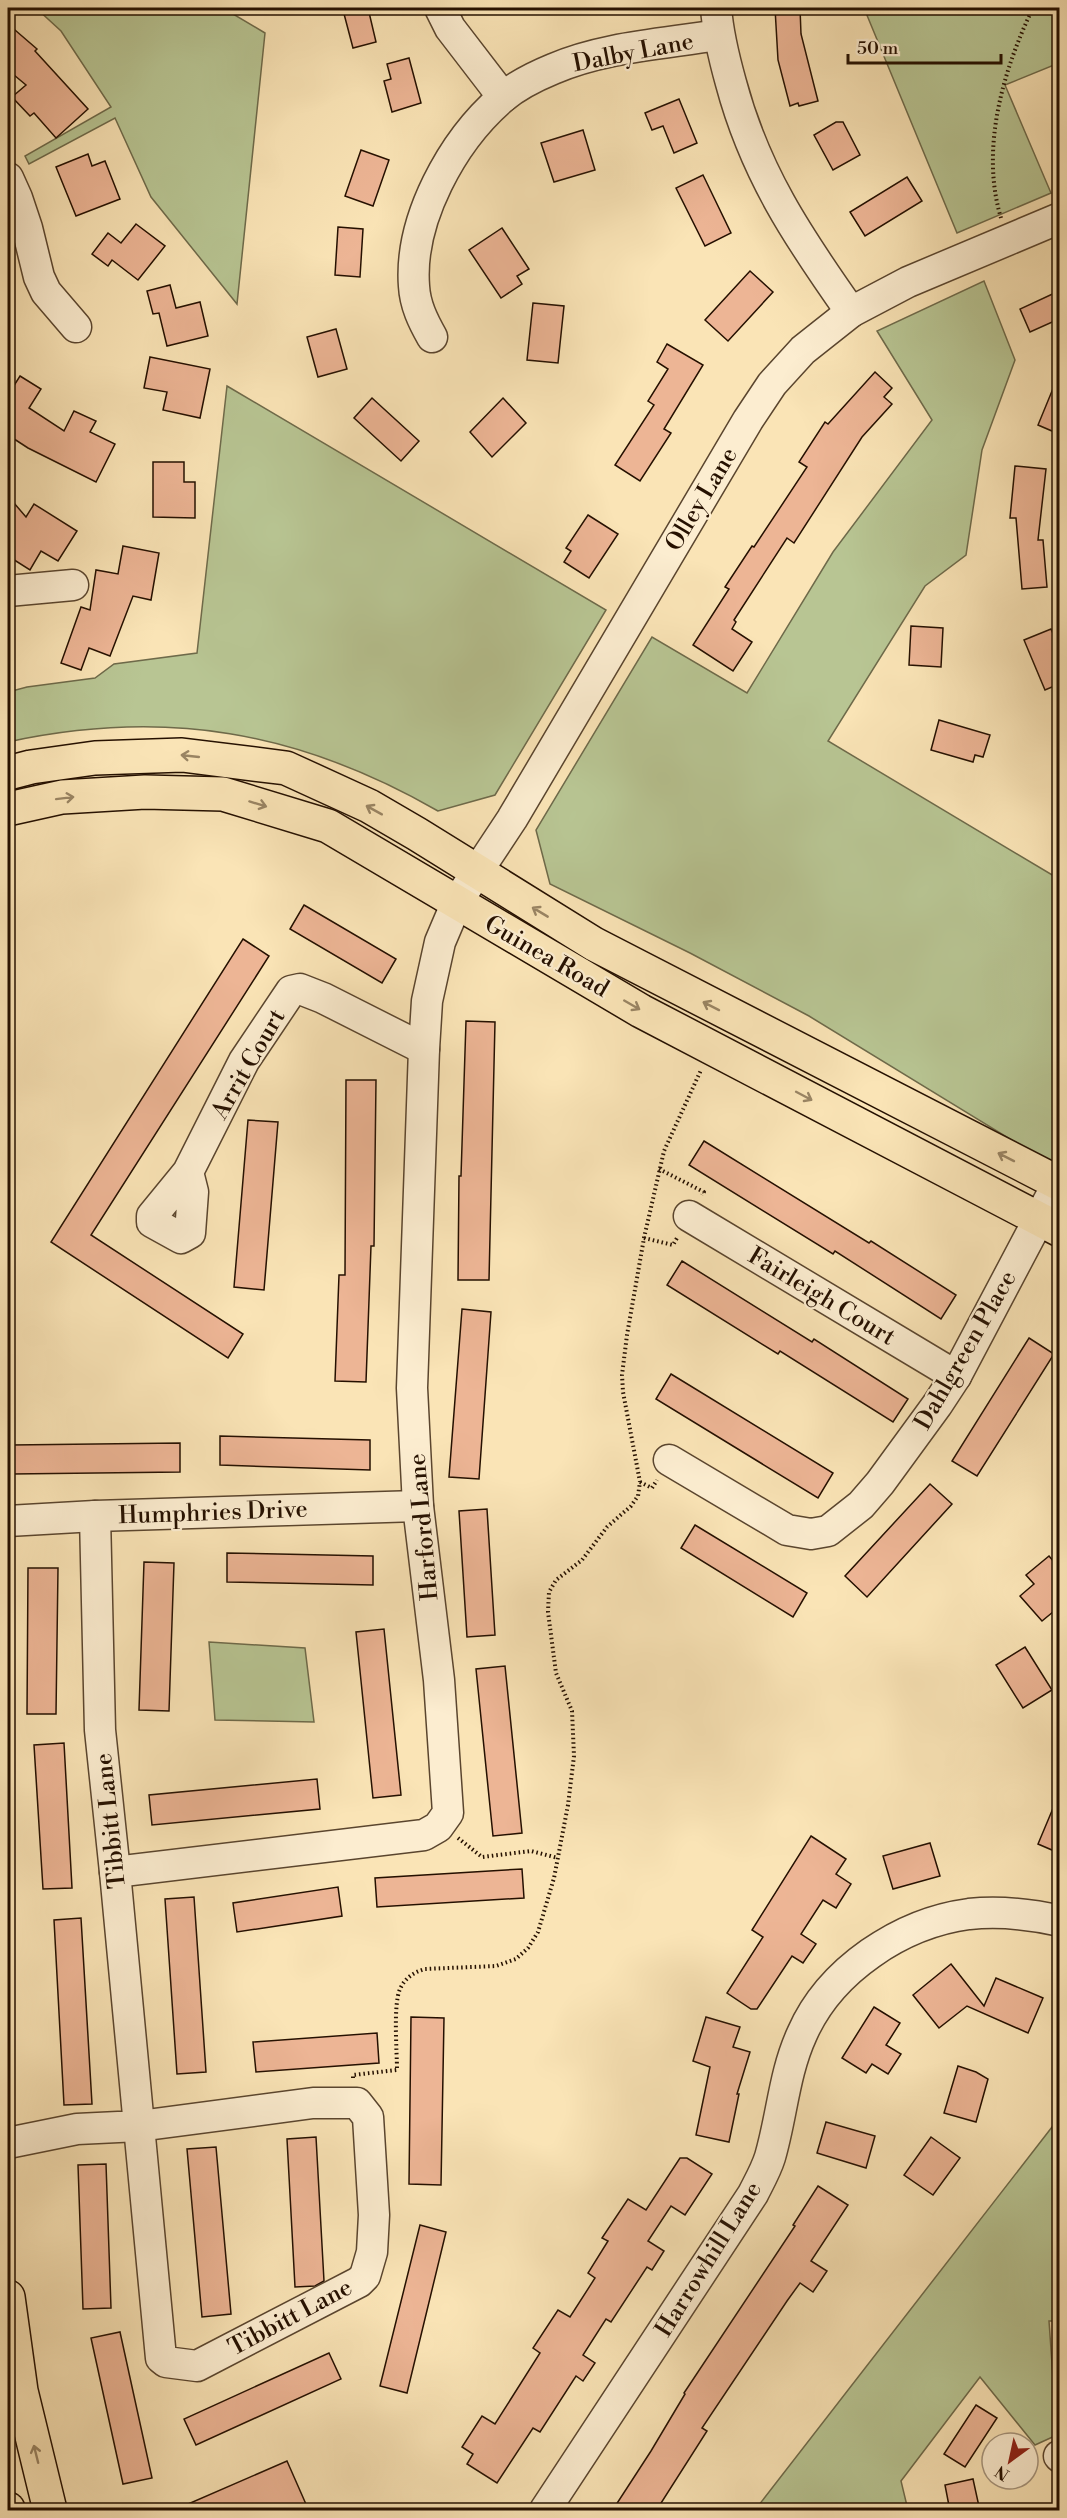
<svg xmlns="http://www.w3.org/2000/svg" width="1067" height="2518" font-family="'Libre Bodoni',serif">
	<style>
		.green { fill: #b8c593; stroke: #6e6a4a; stroke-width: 1.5 }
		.building { fill: #edb595; stroke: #251000; stroke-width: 1.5 }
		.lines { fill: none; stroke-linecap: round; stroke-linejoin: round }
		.minor-casing { stroke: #5a452e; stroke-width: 33 }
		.major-casing { stroke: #251000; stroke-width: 36 }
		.path { stroke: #251000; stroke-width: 4; stroke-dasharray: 1.5 3; stroke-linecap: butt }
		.minor { stroke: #fcedd0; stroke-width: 30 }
		.major { stroke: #fae4b6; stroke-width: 33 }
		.oneway { stroke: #9a8564 }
		.labels { text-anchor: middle; stroke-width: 4.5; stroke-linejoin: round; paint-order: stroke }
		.street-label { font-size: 24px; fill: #251000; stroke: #fcedd0 }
	</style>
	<rect width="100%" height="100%" fill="#fae4b6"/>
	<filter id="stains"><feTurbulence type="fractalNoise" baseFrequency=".00333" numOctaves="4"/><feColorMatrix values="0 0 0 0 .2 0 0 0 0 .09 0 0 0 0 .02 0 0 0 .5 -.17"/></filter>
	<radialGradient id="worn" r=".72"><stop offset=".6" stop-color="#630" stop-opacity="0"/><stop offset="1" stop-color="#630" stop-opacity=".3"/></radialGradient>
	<g class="green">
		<path d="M36,8H223L265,33L237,304L151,197L115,118L29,164L25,156L111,107L61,31Z"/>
		<path d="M864,8H1059V63L1005,85L1051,193L957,233Z"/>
		<path d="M984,281L1015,360L982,450L966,555L925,586L828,741L1059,879V1169L809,1016L690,953L550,884L536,830L652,637L747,693L833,552L932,420L877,331Z"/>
		<path d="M227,386L606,610L495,795L438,811C299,731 165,708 8,742V692L27,687L95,678L114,664L197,653Z"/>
		<path d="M209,1642L305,1648L314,1722L215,1720Z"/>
		<path d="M1059,2118V2321H1049L1057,2435L1035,2445L980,2377L901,2481L908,2510H755Z"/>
	</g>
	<g class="building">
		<path d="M354,8H368L376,42L353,48L343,10Z"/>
		<path d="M775,8H800L801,34L818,101L799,106L798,103L790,106L778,60Z"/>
		<path d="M8,24L37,49L35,51L88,109L56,138L34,113L30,116L12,97L26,85L8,70Z"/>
		<path d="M409,58L421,103L392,112L384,81L391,79L387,64Z"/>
		<path d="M679,99L697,143L674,153L663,126L652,130L645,113Z"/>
		<path d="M836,122H843L860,155L833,170L814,135Z"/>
		<path d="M583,130L595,170L554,182L541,143Z"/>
		<path d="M361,150L389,160L373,206L345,196Z"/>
		<path d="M88,154L92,166L105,161L120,199L76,216L56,167Z"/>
		<path d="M703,175L731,233L705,246L676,188Z"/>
		<path d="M907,177L922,201L865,236L850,212Z"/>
		<path d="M136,224L165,246L138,280L112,260L108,266L92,254L108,233L121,243Z"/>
		<path d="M338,227L363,229L360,277L335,275Z"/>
		<path d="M502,228L529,269L517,276L522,284L501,298L469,250Z"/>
		<path d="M750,271L773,292L728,341L705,320Z"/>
		<path d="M170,285L176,308L200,302L208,336L167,346L159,313L153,314L147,291Z"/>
		<path d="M1059,291V319L1030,332L1020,309Z"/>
		<path d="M533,303L564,306L558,363L527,360Z"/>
		<path d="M336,329L347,369L318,377L307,337Z"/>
		<path d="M667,344L703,365L664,429L671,433L640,481L615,465L654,405L648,401L668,369L657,362Z"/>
		<path d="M150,357L210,369L200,418L163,410L167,392L144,388Z"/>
		<path d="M875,372L892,388L884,397L892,404L862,437L794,543L787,538L734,620L736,622L732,629L752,642L733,671L693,645L729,589L725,587L752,546L754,547L807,467L799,462L825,422L828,424Z"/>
		<path d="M1059,374V434L1038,425Z"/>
		<path d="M20,376L41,389L29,408L64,431L74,411L96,421L90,432L115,444L96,482L28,448L8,435V395Z"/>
		<path d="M372,398L419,441L401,461L354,418Z"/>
		<path d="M503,398L526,423L492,457L470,432Z"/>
		<path d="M153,462H184V482H195V518L153,517Z"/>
		<path d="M1015,466L1046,469L1038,540H1043L1047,587L1022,589L1016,518H1010Z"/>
		<path d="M8,496L26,517L34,504L77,531L58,561L41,551L30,570L8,556Z"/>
		<path d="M588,515L618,534L589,578L564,562L571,551L566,548Z"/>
		<path d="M123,546L159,553L151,600L133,596L110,656L89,648L81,670L61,663L81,607L90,610L96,570L118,574Z"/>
		<path d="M911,626L943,628L941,667L909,665Z"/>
		<path d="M1051,629L1059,648V684L1045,690L1024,640Z"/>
		<path d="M939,720L990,735L983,757L975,755L973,762L931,750Z"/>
		<path d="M304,905L396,959L382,983L290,929Z"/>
		<path d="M243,939L269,956L91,1235L243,1334L228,1358L51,1242Z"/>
		<path d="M466,1021L495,1022L489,1280H458L459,1176H461Z"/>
		<path d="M346,1080H376L374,1246H371L366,1382L335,1381L339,1275H345Z"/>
		<path d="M248,1120L278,1122L264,1290L234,1287Z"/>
		<path d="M704,1141L869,1243L871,1241L956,1295L941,1319L835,1251L833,1254L689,1165Z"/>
		<path d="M682,1261L812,1342L814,1339L908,1399L893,1422L780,1351L778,1354L667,1285Z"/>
		<path d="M462,1309L491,1312L479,1479L449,1477Z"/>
		<path d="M1029,1338L1054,1354L977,1476L952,1461Z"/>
		<path d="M671,1374L833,1473L818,1498L656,1399Z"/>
		<path d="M220,1436L370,1440V1470L220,1465Z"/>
		<path d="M180,1443V1472L12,1474L11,1445Z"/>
		<path d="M930,1484L952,1504L867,1597L845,1576Z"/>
		<path d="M487,1509L495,1635L467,1637L459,1511Z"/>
		<path d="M695,1525L807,1593L793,1617L681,1548Z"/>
		<path d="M227,1553L373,1556V1585L227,1582Z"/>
		<path d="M1049,1556L1059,1568V1607L1042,1621L1020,1596L1034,1584L1026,1575Z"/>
		<path d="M144,1562L174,1563L169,1711L139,1710Z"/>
		<path d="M28,1568H58L56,1714H27Z"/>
		<path d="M384,1629L401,1795L373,1798L356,1632Z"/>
		<path d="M1025,1647L1052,1690L1023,1708L996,1665Z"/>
		<path d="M505,1666L522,1833L493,1836L476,1669Z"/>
		<path d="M64,1743L72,1888L43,1889L34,1745Z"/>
		<path d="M317,1779L320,1809L152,1825L149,1795Z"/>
		<path d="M1059,1794V1853L1038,1844Z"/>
		<path d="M811,1836L846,1859L836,1874L851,1884L836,1908L823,1900L801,1934L816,1944L803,1963L792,1956L757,2009H751L727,1993L763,1937L752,1930Z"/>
		<path d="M930,1843L940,1876L893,1889L883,1856Z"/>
		<path d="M522,1869L524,1898L377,1907L375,1878Z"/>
		<path d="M338,1887L342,1916L237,1932L233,1903Z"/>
		<path d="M194,1897L206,2072L177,2074L165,1899Z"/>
		<path d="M81,1918L92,2104L64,2105L54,1920Z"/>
		<path d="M951,1964L984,2006L996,1978L1043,1998L1028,2033L967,2006L939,2028L913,1995Z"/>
		<path d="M874,2007L900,2023L886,2045L901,2054L888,2074L872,2064L866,2073L842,2058Z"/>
		<path d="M411,2017L444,2018L441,2185L409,2184Z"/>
		<path d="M706,2017L740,2027L733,2047L750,2052L737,2094H739L729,2142L696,2135L710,2067L693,2061Z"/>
		<path d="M377,2033L379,2063L256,2072L253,2042Z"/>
		<path d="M958,2066L976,2072L988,2079L976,2122L944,2113Z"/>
		<path d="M826,2122L875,2136L866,2168L817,2153Z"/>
		<path d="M316,2137L324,2281L315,2286L295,2287L287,2139Z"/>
		<path d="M931,2137L960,2158L933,2195L904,2175Z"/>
		<path d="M216,2147L231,2314L202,2317L187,2149Z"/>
		<path d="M680,2158H687L712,2174L685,2215L671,2206L648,2241L664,2251L652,2270L647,2267L611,2322L606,2319L583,2355L595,2363L583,2381L576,2376L540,2432L533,2428L497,2483L467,2464L473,2454L462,2447L482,2416L495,2424L540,2353L533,2348L558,2310L570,2317L595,2278L588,2273L608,2241L602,2238L628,2199L646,2210Z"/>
		<path d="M106,2164L111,2308L83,2309L78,2165Z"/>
		<path d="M818,2186L848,2205L811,2261L827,2271L813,2292L800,2283L787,2301L702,2428L707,2431L656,2511H612L651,2451L685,2394L684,2393L795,2226L793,2225Z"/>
		<path d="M420,2225L446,2232L407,2393L380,2386Z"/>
		<path d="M120,2332L152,2478L123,2484L91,2338Z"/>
		<path d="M329,2353L341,2379L196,2445L184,2419Z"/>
		<path d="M976,2405L997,2418L965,2467L944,2454Z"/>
		<path d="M287,2461L309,2511H172Z"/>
		<path d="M973,2479L980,2511H950L945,2485Z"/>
	</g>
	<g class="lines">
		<g class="minor-casing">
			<g id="minor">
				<path d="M440,8L450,28L503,97"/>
				<path d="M716,8C718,34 724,58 731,83C755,173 798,237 851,312"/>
				<path d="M8,178L17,198L27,228L39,277L46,292L76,327"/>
				<path d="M432,337C423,321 415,305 414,286C409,220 452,141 502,98C516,86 536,76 553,69C604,47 663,44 718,35"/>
				<path d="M8,591L73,585"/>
				<path d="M188,1172L193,1192L190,1233L181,1238L152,1222V1216L188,1172L244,1061L291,991L300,989L323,998L424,1049"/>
				<path d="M689,1216L956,1376"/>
				<path d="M669,1460L787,1530L811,1534L828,1531L861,1505L880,1483L937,1405L956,1376L1058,1183"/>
				<path d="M8,1521L95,1516L418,1506"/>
				<path d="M115,1872L424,1835L438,1827L448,1813L439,1680L418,1506L412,1388L424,1049L427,1001L440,942L457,902L512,819L748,420L772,384L803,350L851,312L908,282L1060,218"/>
				<path d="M313,2103H357L368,2117L374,2215L372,2252L365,2276L359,2282L197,2366L166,2362L161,2358L139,2126Z"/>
				<path d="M8,2143L77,2129L139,2126L115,1872L100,1730L95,1516"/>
				<path d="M1059,2456L1060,2457"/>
				<path d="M545,2510L753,2194C759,2182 766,2170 770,2157C782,2116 784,2073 802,2034C830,1970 901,1923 969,1914C1000,1911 1030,1914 1060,1921"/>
			</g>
		</g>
		<g class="major-casing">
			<g id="major">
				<path d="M8,773L31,767L95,758L182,755L286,768L369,806L417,834L594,944L1060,1184"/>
				<path d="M8,809L62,797L145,792L223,794L328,826L641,1011L1060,1230"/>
				<path d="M8,2297L21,2391L50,2510"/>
				<path d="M8,2509V2510"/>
			</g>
		</g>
		<g class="path">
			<path d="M1001,218C980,149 1003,70 1033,8"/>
			<path d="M659,1169L704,1192L702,1195"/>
			<path d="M644,1238L673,1245L677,1238"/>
			<path d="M640,1482L652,1488L657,1480"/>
			<path d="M458,1838L482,1857L531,1851L558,1858"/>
			<path d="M353,2078V2075L397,2070C397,2051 393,2005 400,1989C405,1978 414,1972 425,1969L496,1966L516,1959L528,1948L538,1932L554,1878L568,1805L574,1756L572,1711L556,1673L548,1612L549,1592L556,1580L582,1560L607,1527L631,1506L638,1496L640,1482L623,1392L622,1375L627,1335L644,1238L664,1151L701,1070"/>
		</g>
		<use href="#minor" class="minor"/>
		<use href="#major" class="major"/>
	</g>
	<defs><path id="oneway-shaft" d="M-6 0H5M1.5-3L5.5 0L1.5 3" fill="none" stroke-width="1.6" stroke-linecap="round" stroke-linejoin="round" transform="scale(1.5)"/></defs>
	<g class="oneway">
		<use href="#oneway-shaft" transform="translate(190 756) rotate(-174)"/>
		<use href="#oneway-shaft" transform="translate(65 798) rotate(-7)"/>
		<use href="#oneway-shaft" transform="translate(258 804) rotate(17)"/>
		<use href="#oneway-shaft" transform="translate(374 810) rotate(-151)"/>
		<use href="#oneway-shaft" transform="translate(540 912) rotate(-149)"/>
		<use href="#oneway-shaft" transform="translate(632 1005) rotate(30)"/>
		<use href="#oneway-shaft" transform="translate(711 1006) rotate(-153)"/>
		<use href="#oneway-shaft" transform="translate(804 1096) rotate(28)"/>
		<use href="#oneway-shaft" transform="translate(1006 1157) rotate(-153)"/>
		<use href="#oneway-shaft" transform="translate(36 2454) rotate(-104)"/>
	</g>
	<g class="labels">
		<g class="street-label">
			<text transform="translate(633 52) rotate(-11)" y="8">Dalby Lane</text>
			<text transform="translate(701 499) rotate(-59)" y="8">Olley Lane</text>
			<text transform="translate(547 956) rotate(30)" y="8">Guinea Road</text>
			<text transform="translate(248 1064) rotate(-60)" y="8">Arrit Court</text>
			<text transform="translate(822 1296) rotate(31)" y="8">Fairleigh Court</text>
			<text transform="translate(965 1350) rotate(-60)" y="8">Dahlgreen Place</text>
			<text transform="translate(213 1512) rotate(-2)" y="8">Humphries Drive</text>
			<text transform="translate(423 1527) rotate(-95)" y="8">Harford Lane</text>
			<text transform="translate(110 1821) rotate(-96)" y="8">Tibbitt Lane</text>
			<text transform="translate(708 2259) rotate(-58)" y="8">Harrowhill Lane</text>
			<text transform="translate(290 2317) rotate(-28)" y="8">Tibbitt Lane</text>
		</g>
	</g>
	<rect width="1067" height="2518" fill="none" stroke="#fae4b6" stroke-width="30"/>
	<rect x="9" y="9" width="1049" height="2500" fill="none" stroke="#251000" stroke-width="3"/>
	<rect x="15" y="15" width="1037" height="2488" fill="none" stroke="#251000" stroke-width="1.5"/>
	<g transform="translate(1010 2461) rotate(213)"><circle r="28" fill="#fcedd0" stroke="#a6957d" stroke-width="1.5"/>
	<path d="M0-4.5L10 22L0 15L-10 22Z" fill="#8f2418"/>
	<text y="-9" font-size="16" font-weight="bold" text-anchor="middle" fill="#251000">N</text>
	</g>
	<path d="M848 54v9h153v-9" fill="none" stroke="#251000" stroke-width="3"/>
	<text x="857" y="54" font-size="18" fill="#251000" stroke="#fcedd0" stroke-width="4.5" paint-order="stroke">50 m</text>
	<rect width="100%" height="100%" filter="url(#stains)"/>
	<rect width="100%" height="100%" fill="url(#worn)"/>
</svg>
